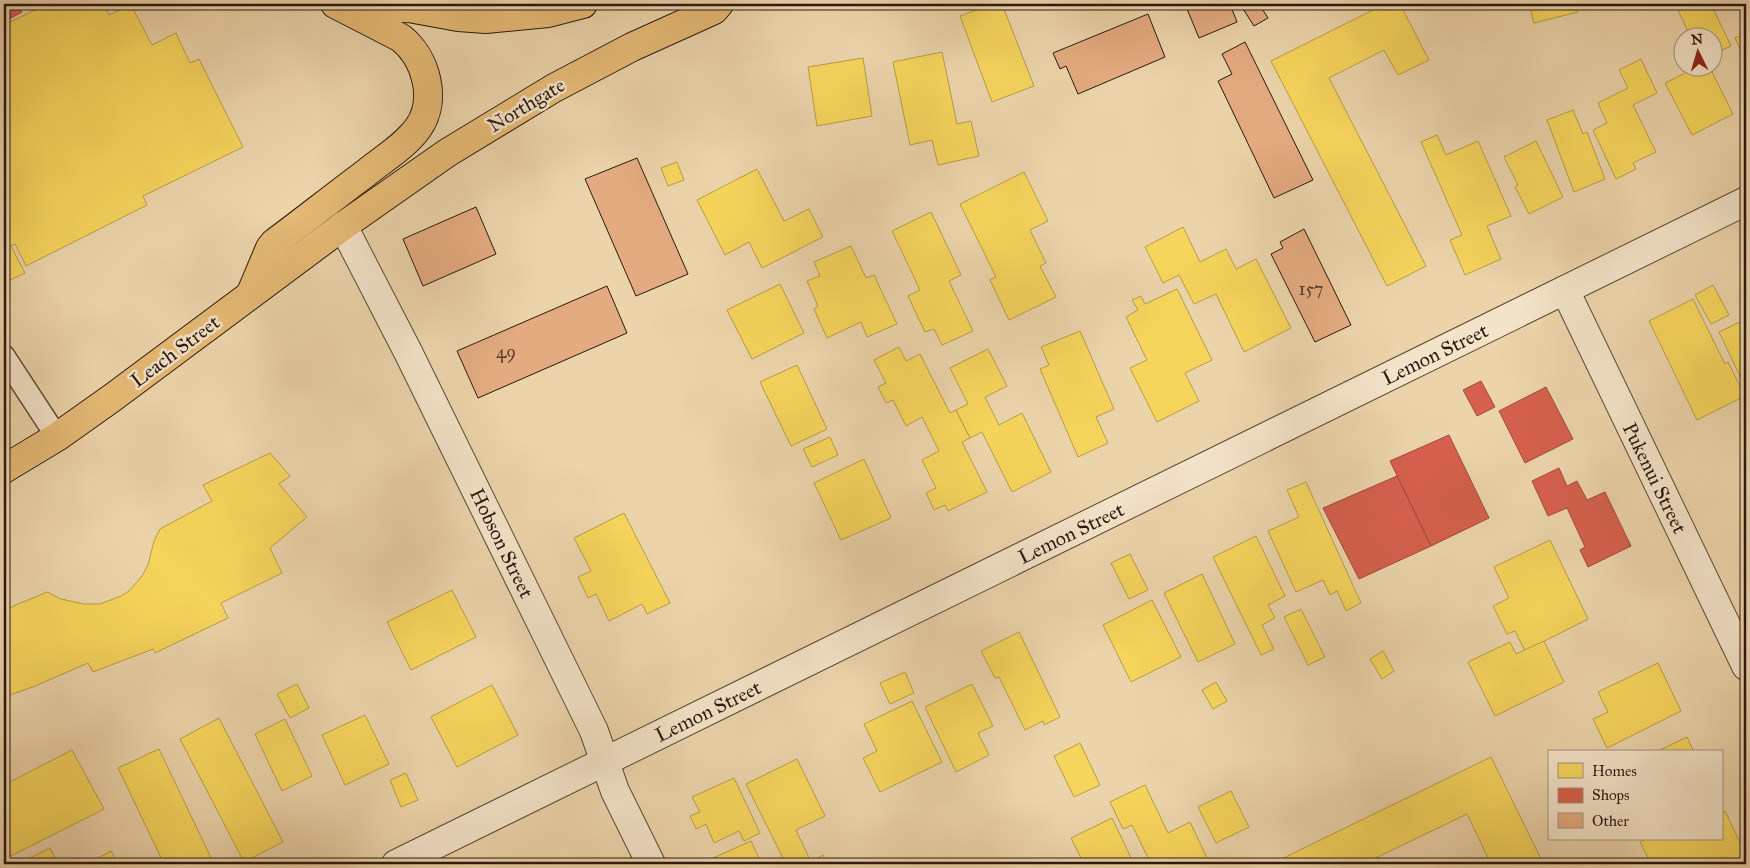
<svg xmlns="http://www.w3.org/2000/svg" width="1750" height="868" font-family="'IM FELL Great Primer',serif">
	<style>
		.homes { fill: #f6d55c; stroke: #b89c46 }
		.shops { fill: #d6604d; stroke: #a24a3b }
		.building { fill: #e4ab80; stroke: #291811 }
		.lines { fill: none; stroke-linecap: round; stroke-linejoin: round }
		.service-casing { stroke: #5a4737; stroke-width: 24 }
		.minor-casing { stroke: #5a4737; stroke-width: 30 }
		.trunk-casing { stroke: #291811; stroke-width: 30 }
		.service { stroke: #f3e3c8; stroke-width: 21 }
		.minor { stroke: #f3e3c8; stroke-width: 28 }
		.trunk { stroke: #e6ba75; stroke-width: 28 }
		.labels { text-anchor: middle; stroke-width: 5; stroke-linejoin: round; paint-order: stroke }
		.number-label { font-size: 18px; fill: #583d2d }
		.street-label { font-size: 20px; fill: #291811; stroke: #f3e3c8 }
	</style>
	<rect width="100%" height="100%" fill="#ecd4aa"/>
	<filter id="stains"><feTurbulence type="fractalNoise" baseFrequency=".004" numOctaves="4"/><feColorMatrix values="0 0 0 0 .2 0 0 0 0 .09 0 0 0 0 .02 0 0 0 .5 -.17"/></filter>
	<radialGradient id="worn" r=".72"><stop offset=".6" stop-color="#630" stop-opacity="0"/><stop offset="1" stop-color="#630" stop-opacity=".3"/></radialGradient>
	<g class="homes">
		<path d="M47,4H104L109,15L131,5L152,45L176,33L190,63L199,59L243,147L143,196L147,205L26,266L15,244L11,246L25,273L4,283V25Z"/>
		<path d="M992,4H1002L1034,86L992,102L960,16Z"/>
		<path d="M1385,4H1400L1429,60L1398,75L1384,50L1329,78L1426,266L1387,286L1271,61Z"/>
		<path d="M1529,4H1576L1578,12L1534,23Z"/>
		<path d="M1690,4H1711L1731,46L1712,55V38H1691L1678,10Z"/>
		<path d="M1746,33V61L1735,38Z"/>
		<path d="M942,52L957,124L971,121L979,156L938,165L932,140L910,145L893,62Z"/>
		<path d="M863,58L872,116L817,126L808,67Z"/>
		<path d="M1641,59L1657,93L1633,105L1656,152L1633,163L1636,169L1616,179L1593,130L1607,123L1598,103L1628,88L1619,70Z"/>
		<path d="M1695,68H1710L1733,114L1692,135L1665,83Z"/>
		<path d="M1573,110L1583,134L1587,132L1605,179L1574,192L1547,120Z"/>
		<path d="M1437,135L1446,155L1478,141L1511,216L1487,226L1501,259L1465,275L1450,240L1462,235L1421,142Z"/>
		<path d="M1536,141L1563,197L1529,214L1515,187L1518,185L1504,157Z"/>
		<path d="M677,162L684,180L668,186L661,168Z"/>
		<path d="M757,169L784,221L809,209L823,237L762,268L749,242L725,255L697,200Z"/>
		<path d="M1024,172L1048,221L1030,230L1046,263L1040,266L1056,297L1009,320L990,280L996,277L960,204Z"/>
		<path d="M931,212L961,275L949,281L973,331L942,345L934,329L925,332L908,296L920,290L892,231Z"/>
		<path d="M1183,227L1200,262L1226,249L1236,269L1256,259L1291,328L1244,352L1216,294L1194,304L1179,275L1163,283L1145,247Z"/>
		<path d="M851,246L866,278L874,275L897,324L867,337L861,322L827,338L814,309L818,306L807,281L820,276L814,262Z"/>
		<path d="M780,284L804,333L752,359L727,310Z"/>
		<path d="M1713,285L1729,315L1711,324L1695,295Z"/>
		<path d="M1177,289L1212,360L1185,373L1199,401L1157,422L1130,368L1147,360L1126,317L1138,310L1132,300L1141,296L1145,304Z"/>
		<path d="M1693,299L1725,364L1728,362L1745,396L1697,420L1649,321Z"/>
		<path d="M1746,319V389L1719,332Z"/>
		<path d="M1080,331L1114,409L1096,417L1108,443L1078,457L1040,369L1049,365L1041,347Z"/>
		<path d="M899,347L906,361L920,354L950,413L956,410L970,438L962,442L987,492L948,511L945,505L934,510L926,493L936,488L922,460L939,451L922,417L906,426L893,400L886,403L878,387L886,383L874,360Z"/>
		<path d="M988,349L1007,386L985,397L999,425L1022,413L1051,472L1012,492L982,432L970,438L956,410L968,404L950,368Z"/>
		<path d="M797,365L827,429L791,446L760,382Z"/>
		<path d="M830,437L838,455L812,467L803,449Z"/>
		<path d="M270,453L290,476L279,484L307,517L270,548L282,573L221,603L228,618L155,653L153,649L93,672L88,663L33,687L4,697V610L47,592L61,599L84,604H100L121,596L129,591L142,576L148,565L154,541L160,529L212,501L203,485Z"/>
		<path d="M864,459L891,518L841,540L814,483Z"/>
		<path d="M1306,482L1361,603L1346,611L1337,591L1330,595L1323,580L1296,592L1268,531L1299,517L1287,490Z"/>
		<path d="M624,513L670,603L647,614L642,604L609,621L596,594L588,598L578,577L591,571L574,538Z"/>
		<path d="M1256,536L1285,596L1268,605L1275,618L1262,625L1274,649L1261,655L1213,557Z"/>
		<path d="M1550,540L1588,619L1525,651L1515,631L1507,634L1493,606L1509,598L1494,567Z"/>
		<path d="M1130,554L1148,590L1129,599L1111,563Z"/>
		<path d="M1202,574L1235,644L1198,662L1164,593Z"/>
		<path d="M452,590L476,637L411,670L387,622Z"/>
		<path d="M1152,600L1181,657L1131,682L1103,625Z"/>
		<path d="M1301,609L1325,657L1308,665L1284,617Z"/>
		<path d="M1019,632L1060,717L1044,725L1043,721L1025,730L999,677L995,678L981,651Z"/>
		<path d="M1544,641L1564,682L1495,716L1468,662L1510,642L1516,654Z"/>
		<path d="M1383,651L1394,671L1382,679L1370,659Z"/>
		<path d="M1658,663L1681,711L1607,748L1593,719L1608,712L1598,692Z"/>
		<path d="M905,672L914,693L890,704L880,683Z"/>
		<path d="M1216,682L1227,701L1213,709L1202,690Z"/>
		<path d="M297,684L309,708L290,718L277,694Z"/>
		<path d="M972,684L993,726L978,733L989,755L956,772L925,707Z"/>
		<path d="M492,685L518,735L457,767L431,717Z"/>
		<path d="M912,701L942,762L880,792L863,758L877,751L864,724Z"/>
		<path d="M365,715L389,764L345,785L322,735Z"/>
		<path d="M219,718L283,842L244,862L180,739Z"/>
		<path d="M285,719L312,776L282,791L255,734Z"/>
		<path d="M1687,737L1694,752H1656Z"/>
		<path d="M1080,743L1100,785L1074,797L1054,756Z"/>
		<path d="M159,749L214,864H164L118,768Z"/>
		<path d="M72,750L104,809L11,856L4,842V785Z"/>
		<path d="M1491,757L1542,861L1535,864H1491L1467,814L1363,864H1271Z"/>
		<path d="M797,759L825,816L796,830L811,862L823,855L827,864H786L746,784Z"/>
		<path d="M406,773L418,800L401,807L390,780Z"/>
		<path d="M734,778L760,833L744,841L739,831L714,843L706,824L696,829L690,816L700,812L692,797Z"/>
		<path d="M1145,785L1168,833L1190,822L1210,864H1151L1132,825L1123,829L1110,802Z"/>
		<path d="M1231,791L1249,827L1216,843L1198,807Z"/>
		<path d="M1725,811L1746,855L1728,864H1636L1648,858L1640,842L1645,839H1721V813Z"/>
		<path d="M1112,818L1134,864H1084L1071,838Z"/>
		<path d="M751,841L762,864H713L711,859Z"/>
		<path d="M50,848L58,864H18Z"/>
		<path d="M111,851L118,864H87Z"/>
	</g>
	<g class="shops">
		<path d="M4,4H18L22,12L4,22Z"/>
		<path d="M1481,381L1495,407L1477,416L1463,390Z"/>
		<path d="M1546,387L1573,439L1525,463L1499,411Z"/>
		<path d="M1449,435L1489,518L1431,546L1390,461Z"/>
		<path d="M1559,468L1567,486L1577,481L1587,500L1605,492L1631,546L1588,567L1580,550L1585,547L1567,508L1548,516L1532,481Z"/>
		<path d="M1397,476L1431,546L1359,579L1323,508Z"/>
	</g>
	<g class="building">
		<path d="M1185,4H1230L1237,22L1199,38Z"/>
		<path d="M1240,4H1259L1268,18L1254,26Z"/>
		<path d="M1148,14L1165,57L1078,94L1066,66L1060,69L1053,53Z"/>
		<path d="M1245,42L1313,180L1274,198L1218,81L1232,74L1222,54Z"/>
		<path d="M637,158L688,274L636,296L585,179Z"/>
		<path d="M476,207L496,254L423,286L403,239Z"/>
		<path d="M1304,229L1351,325L1315,342L1271,254L1283,248L1280,242Z"/>
		<path d="M607,286L627,333L478,398L457,351Z"/>
	</g>
	<g class="lines">
		<g class="service-casing">
			<path id="service" d="M4,356L57,437"/>
		</g>
		<g class="minor-casing">
			<g id="minor">
				<path d="M343,226L408,352L594,731L615,791L651,864"/>
				<path d="M1565,290L1746,666"/>
				<path d="M396,864L1746,201"/>
			</g>
		</g>
		<g class="trunk-casing">
			<g id="trunk">
				<path d="M350,9L409,8L458,17L486,19L548,13L583,4"/>
				<path d="M251,293L270,248L274,243C305,220 335,196 366,173C383,159 405,146 418,128C438,100 426,58 401,38L335,4"/>
				<path d="M4,469L57,437L112,398L343,226L447,153L554,88L632,47L714,10L719,4"/>
			</g>
		</g>
		<use href="#service" class="service"/>
		<use href="#minor" class="minor"/>
		<use href="#trunk" class="trunk"/>
	</g>
	<g class="labels">
		<g class="number-label">
			<text x="1311" y="295">157</text>
			<text x="506" y="358">49</text>
		</g>
		<g class="street-label">
			<text transform="translate(526 105) rotate(-31)" y="7">Northgate</text>
			<text transform="translate(175 351) rotate(-37)" y="7">Leach Street</text>
			<text transform="translate(1435 354) rotate(-26)" y="7">Lemon Street</text>
			<text transform="translate(1655 478) rotate(64)" y="7">Pukenui Street</text>
			<text transform="translate(1071 533) rotate(-26)" y="7">Lemon Street</text>
			<text transform="translate(502 543) rotate(64)" y="7">Hobson Street</text>
			<text transform="translate(708 711) rotate(-26)" y="7">Lemon Street</text>
		</g>
	</g>
	<rect width="1750" height="868" fill="none" stroke="#ecd4aa" stroke-width="20"/>
	<rect x="5" y="5" width="1740" height="858" fill="none" stroke="#291811" stroke-width="2.5"/>
	<rect x="10" y="10" width="1730" height="848" fill="none" stroke="#291811"/>
	<rect x="1548" y="750" width="175" height="90" fill="#f3e3c8" stroke="#a2927f"/>
	<rect x="1558" y="763" width="25" height="15" fill="#f6d55c" stroke="#a2927f"/>
	<text x="1592" y="776" font-size="15" fill="#291811">Homes</text>
	<rect x="1558" y="788" width="25" height="15" fill="#d6604d" stroke="#a2927f"/>
	<text x="1592" y="800" font-size="15" fill="#291811">Shops</text>
	<rect x="1558" y="813" width="25" height="15" fill="#e4ab80" stroke="#a2927f"/>
	<text x="1592" y="826" font-size="15" fill="#291811">Other</text>
	<g transform="translate(1698 52) rotate(355)"><circle r="24" fill="#f3e3c8" stroke="#a2927f"/>
	<path d="M0-4L9 19L0 12L-9 19Z" fill="#8f2418"/>
	<text y="-8" font-size="14" font-weight="bold" text-anchor="middle" fill="#291811">N</text>
	</g>
	<rect width="100%" height="100%" filter="url(#stains)"/>
	<rect width="100%" height="100%" fill="url(#worn)"/>
</svg>
